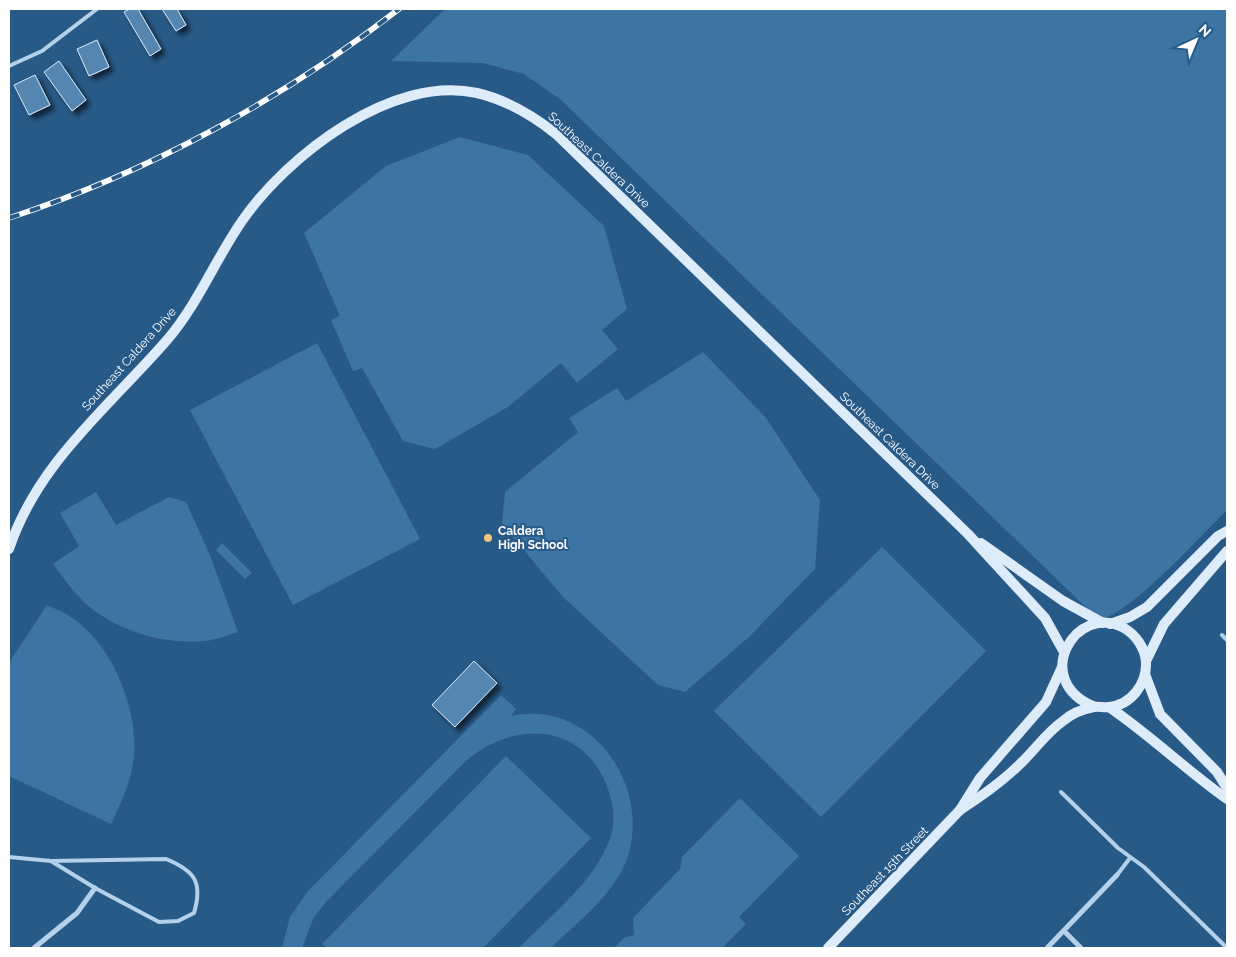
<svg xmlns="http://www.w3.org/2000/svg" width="1236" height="957" font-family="Raleway,sans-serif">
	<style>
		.green { fill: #3c74a4 }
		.building { fill: #5486b1; stroke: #d8e9f7; filter: url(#shadow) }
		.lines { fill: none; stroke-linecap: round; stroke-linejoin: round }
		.lane { stroke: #b4d1e9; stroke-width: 4 }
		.street { stroke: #b4d1e9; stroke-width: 5 }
		.secondary { stroke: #deebf8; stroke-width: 10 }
		.rail-casing { stroke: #fff; stroke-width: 5.5 }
		.rail { stroke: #285a88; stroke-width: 4; stroke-dasharray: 11; stroke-linecap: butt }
		.poi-dot { fill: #f1c47a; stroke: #285a88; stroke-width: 2 }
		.labels { text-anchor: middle; stroke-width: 4; stroke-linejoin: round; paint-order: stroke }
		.street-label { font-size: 12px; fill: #fff; stroke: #285a88 }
		.poi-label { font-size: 12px; font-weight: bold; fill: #fff; stroke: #285a88; text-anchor: start }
	</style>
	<defs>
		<filter id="shadow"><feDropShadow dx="4.5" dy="4.5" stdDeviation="2.5" flood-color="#0009"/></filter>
	</defs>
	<rect width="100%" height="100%" fill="#285a88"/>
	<g class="green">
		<path d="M445,9H1227V510C1204,532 1126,620 1098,619L561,100L524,74L483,63L391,61Z"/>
		<path d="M460,137L528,155L604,226L627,309L602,330L618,349L577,383L561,363L508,407L435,449L403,441L362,368L353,371L331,320L340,316L304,233L386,166Z"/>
		<path d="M317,343L420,539L293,605L190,410Z"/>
		<path d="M703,352L766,418L820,500L815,569L749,637L685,692L658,685L563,597L502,524L505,492L578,432L569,418L617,388L626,401Z"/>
		<path d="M96,492L116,525L169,497L186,502L210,555L238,632C228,635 216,640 205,641C163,645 112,630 82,600C71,589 62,576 53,564L79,546L60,513Z"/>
		<path d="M222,543L252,573L245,579L216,550Z"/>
		<path d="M882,547L986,651L821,817L714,711Z"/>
		<path d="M47,605C55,609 64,612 71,617C113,644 141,714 133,763C130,784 120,805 111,824L9,776V663Z"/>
		<path d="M501,695L516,709L511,716C592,698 652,787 627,859C614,895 577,922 551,948H519C549,917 594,882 609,841C616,823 614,806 608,789C585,723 514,719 466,761L326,902L314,917L302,948H282L290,917L308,891Z"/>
		<path d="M506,756L591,838L483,948H327L322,944Z"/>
		<path d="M740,798L799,856L739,917L746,924L722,948H614L624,938L634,935L633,918L680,869L682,857Z"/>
	</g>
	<g class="building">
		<path d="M130,9H138L161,49L150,56L124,12Z"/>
		<path d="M162,9H177L186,25L176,31Z"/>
		<path d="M97,40L109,67L89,76L77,49Z"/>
		<path d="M59,61L86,100L72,111L44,72Z"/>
		<path d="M35,75L50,105L29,115L14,85Z"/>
		<path d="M474,661L497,683L455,727L432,705Z"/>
	</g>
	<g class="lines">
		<g class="lane">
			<path d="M9,66L42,51L97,9"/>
			<path d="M1222,635L1227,640"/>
			<path d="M1061,792L1118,848L1144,867L1227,948"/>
			<path d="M9,857L51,861L166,859C195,871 203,882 194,913L178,921L159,922L95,888L51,861"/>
			<path d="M1117,875L1130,858"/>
		</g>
		<g class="street">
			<path d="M1064,931L1081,948"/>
			<path d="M34,948L77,913L95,888"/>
			<path d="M1047,948L1117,875"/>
		</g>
		<g class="secondary">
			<path d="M981,543L1063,601L1103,623"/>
			<path d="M9,549C38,462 109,407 167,340C198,304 215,260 242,221C287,156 392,74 477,93C507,100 532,115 556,134L968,534L1045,618L1064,652"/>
			<path d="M1110,624L1130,617L1147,607L1218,536L1227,531"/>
			<path d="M1146,661L1164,624L1227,551"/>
			<path d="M1145,674L1160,714L1217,772L1227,788"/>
			<path d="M1109,707C1150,735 1186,770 1227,799"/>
			<path d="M960,810C982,796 1002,782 1020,764C1035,750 1046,733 1063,721C1071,714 1083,709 1094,707C1099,706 1104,708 1109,707C1131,705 1147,684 1146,662C1145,648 1136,635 1124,628C1076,601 1029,681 1095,707"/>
			<path d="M828,948L960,810L980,778L1046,702L1062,667"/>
		</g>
		<g class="rail-casing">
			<path id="rail" d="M9,218C149,172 283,99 399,9"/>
		</g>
		<use href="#rail" class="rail"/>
	</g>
	<circle class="poi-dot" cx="488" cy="538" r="5"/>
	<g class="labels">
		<g class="street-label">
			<text transform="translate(599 160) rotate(43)" y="4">Southeast Caldera Drive</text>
			<text transform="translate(129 359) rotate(-48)" y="4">Southeast Caldera Drive</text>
			<text transform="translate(890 441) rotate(44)" y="4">Southeast Caldera Drive</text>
			<text transform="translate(885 871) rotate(-46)" y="4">Southeast 15th Street</text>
		</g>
		<g class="poi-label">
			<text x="498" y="535">Caldera<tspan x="498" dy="14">High School</tspan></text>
		</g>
	</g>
	<rect width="1236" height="957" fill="none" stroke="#ffffff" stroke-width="20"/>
	<g transform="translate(1196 40) rotate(44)" stroke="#285a88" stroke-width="4" paint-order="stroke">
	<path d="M0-4L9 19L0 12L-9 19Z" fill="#ffffff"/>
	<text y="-8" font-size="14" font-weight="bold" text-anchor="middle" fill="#ffffff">N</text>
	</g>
</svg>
